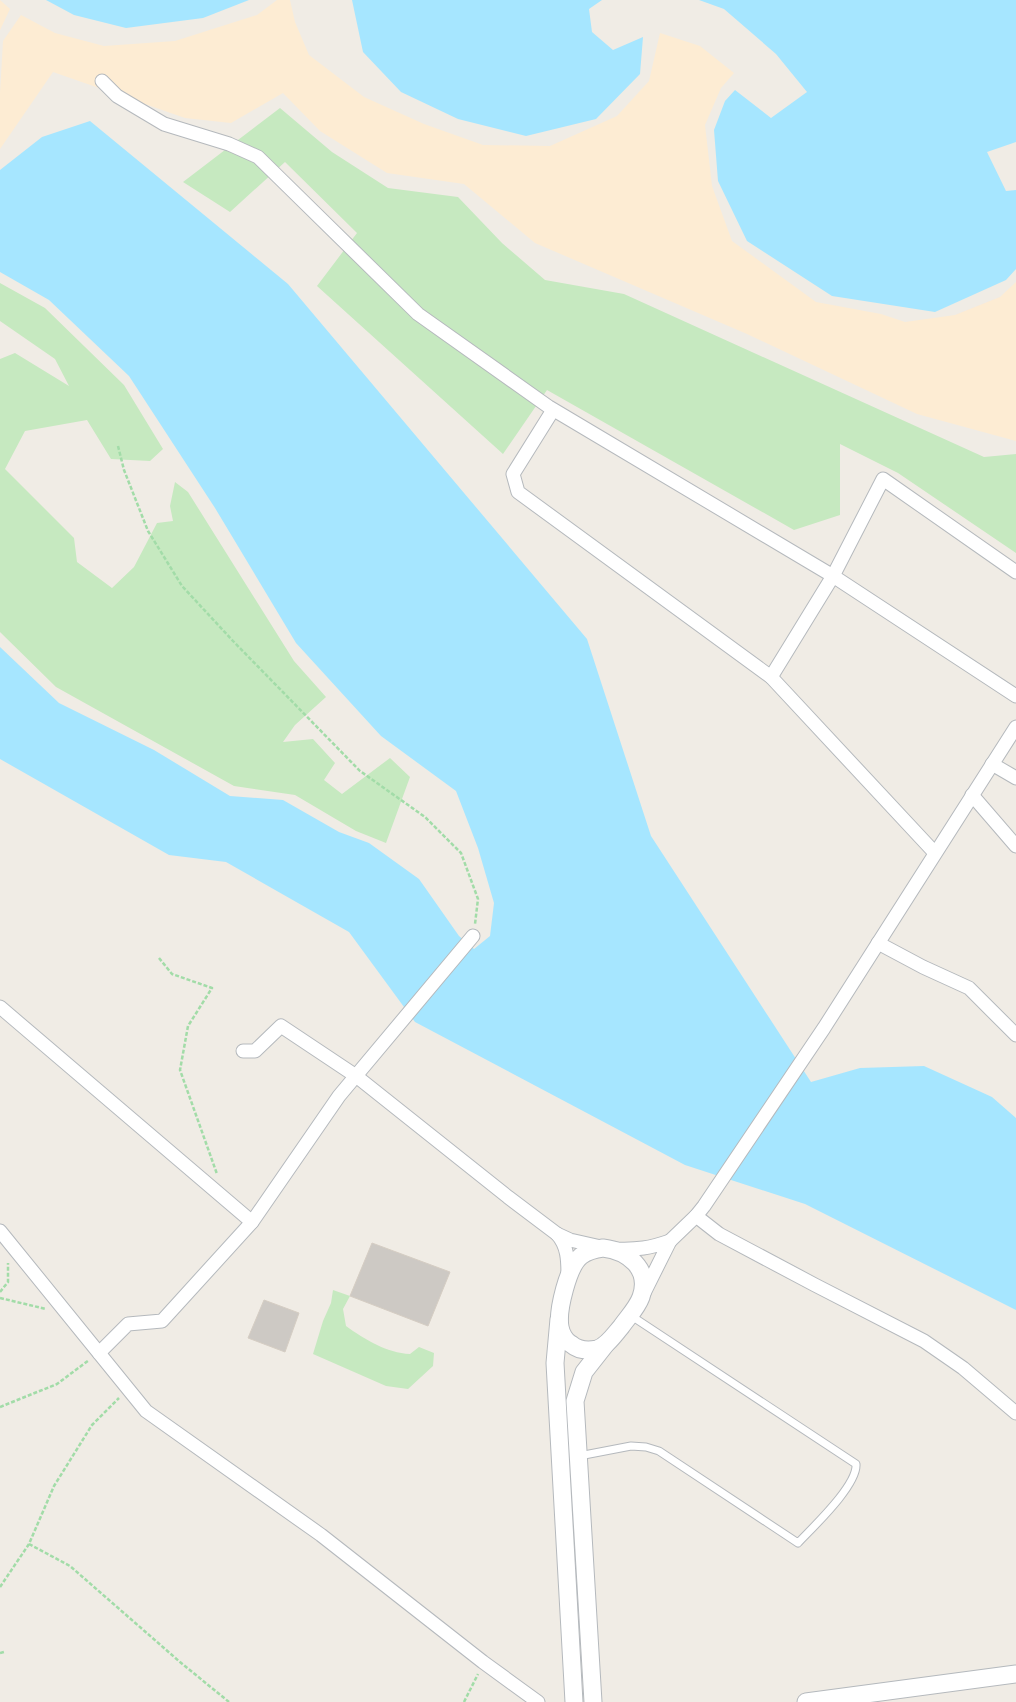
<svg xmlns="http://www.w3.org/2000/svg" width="1016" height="1702" font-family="'Source Sans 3',sans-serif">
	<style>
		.green { fill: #c6e9c0 }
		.sand { fill: #fdecd3 }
		.water { fill: #a6e6ff }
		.building { fill: #cdc9c4; stroke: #d5cdc3 }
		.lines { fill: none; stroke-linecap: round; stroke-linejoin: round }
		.service-casing { stroke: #b5b9bd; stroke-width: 9 }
		.minor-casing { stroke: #b5b9bd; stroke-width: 15 }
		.tertiary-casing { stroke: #b5b9bd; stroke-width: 19 }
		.path { stroke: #a2dca8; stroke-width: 2.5; stroke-dasharray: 4 2; stroke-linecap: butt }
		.service { stroke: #fff; stroke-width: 7 }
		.minor { stroke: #fff; stroke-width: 13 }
		.tertiary { stroke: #fff; stroke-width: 17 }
	</style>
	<rect width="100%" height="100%" fill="#f0ece5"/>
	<g class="green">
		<path d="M280,108L332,152L388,188L458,197L502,243L545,280L624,294L984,457L1016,454V553L898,473L840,444V515L794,530L547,390L503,454L317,286L357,233L285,162L230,212L183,182Z"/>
		<path d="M0,283L45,308L124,385L163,449L150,461L111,459L87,420L25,431L5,469L74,538L77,562L112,588L134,567L157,523L173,521L170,506L175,482L188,492L294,661L326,697L295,725L283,742L313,739L335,763L324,780L342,794L390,758L410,777L386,843L356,831L295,795L234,786L56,687L0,632V359L15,353L69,386L55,359L0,321Z"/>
		<path d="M333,1290L350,1296L343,1309L346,1326C364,1339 387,1353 410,1354L419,1347L434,1353L433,1366L408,1389L386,1386L313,1354L323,1321L331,1303Z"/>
	</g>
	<g class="sand">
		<path d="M0,0L10,9L0,30Z"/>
		<path d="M277,0H290L295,22L309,55L364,97L424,124L483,145L550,146L617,116L649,81L660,33L700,46L734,73L721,88L705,125L712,186L732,241L816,302L881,314L905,322L955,315L1000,297L1016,282V441L917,414L747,334L535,243L464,184L387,173L320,131L283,93L231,123L185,118L53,72L0,149V93L3,41L21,15L55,33L104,46L175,41L257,15Z"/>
	</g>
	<g class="water">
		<path d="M46,0H249L203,18L126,28L74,15Z"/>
		<path d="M352,0H602L589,9L592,32L613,50L643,37L640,74L596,119L526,136L458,119L401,92L363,52Z"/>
		<path d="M699,0H1016V142L987,152L1006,191L1016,190V269L1006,280L935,312L832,296L747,241L718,181L714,130L725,101L735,90L771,118L807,92L776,54L724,9Z"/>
		<path d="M90,121L288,284L587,639L651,836L811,1082L860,1068L924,1066L992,1097L1016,1118V1310L805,1204L685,1165L415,1022L349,932L226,862L169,855L0,759V647L59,703L154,750L230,796L283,800L339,832L369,843L419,879L459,936L474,949L490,936L494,903L478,848L456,791L381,736L296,643L215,508L129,376L49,300L0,272V170L42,137Z"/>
	</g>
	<g class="building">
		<path d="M372,1243L450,1272L428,1326L350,1296Z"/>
		<path d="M264,1300L299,1313L285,1352L248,1338Z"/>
	</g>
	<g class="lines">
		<g class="service-casing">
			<path id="service" d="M579,1456L631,1446L646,1447L659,1451L798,1543C812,1528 858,1485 856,1464L630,1315"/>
		</g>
		<g class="minor-casing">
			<g id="minor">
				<path d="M102,81L117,96L164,124L229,144L258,157L418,314L549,407L833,576L1016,696"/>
				<path d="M553,410L513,474L518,492L771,677L935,853"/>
				<path d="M771,677L833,576L883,479L1016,572"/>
				<path d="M992,764L1016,778"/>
				<path d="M972,795L1016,846"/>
				<path d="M878,943L923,967L969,988L1016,1035"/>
				<path d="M0,1007L252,1222"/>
				<path d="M243,1051H255L281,1026L356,1076L508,1197L557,1234"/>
				<path d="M696,1216L719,1234L815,1285L924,1341L963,1368L1016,1413"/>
				<path d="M0,1231L146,1411L321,1535L483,1662L538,1702"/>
				<path d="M670,1241L696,1216L704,1206L824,1028L1016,727"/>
				<path d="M615,1249C637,1250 650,1248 670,1241L644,1293"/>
				<path d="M568,1277C568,1261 568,1246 557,1234L570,1240L601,1247"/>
				<path d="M99,1353L128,1324L162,1321L252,1222L339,1096L473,936"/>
			</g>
		</g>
		<g class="tertiary-casing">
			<g id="tertiary">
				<path d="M603,1248C628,1251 651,1269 641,1297C637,1308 628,1317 621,1327C614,1335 607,1346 597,1349C588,1351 578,1350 571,1344C565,1341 561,1333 560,1327C557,1311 568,1266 581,1256C587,1251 596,1249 603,1248Z"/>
				<path d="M559,1319L555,1363L574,1702"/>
				<path d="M593,1702L575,1401L584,1372L606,1344"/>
				<path d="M806,1702L1016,1674"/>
			</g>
		</g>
		<g class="path">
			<path d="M118,446L124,470L148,531L182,586L233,641L360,771L425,817L461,853L478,899L475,924"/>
			<path d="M159,958L172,974L212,988L188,1026L180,1070L217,1174"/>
			<path d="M0,1292L8,1282V1263"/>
			<path d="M0,1298L46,1309"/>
			<path d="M0,1407L57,1384L89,1360"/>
			<path d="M29,1544L70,1566L180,1662L229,1702"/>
			<path d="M0,1587L29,1544L54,1486L92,1425L119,1398"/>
			<path d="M0,1653L4,1652"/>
			<path d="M464,1702L478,1674"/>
		</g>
		<use href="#service" class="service"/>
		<use href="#minor" class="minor"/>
		<use href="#tertiary" class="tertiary"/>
	</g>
</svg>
